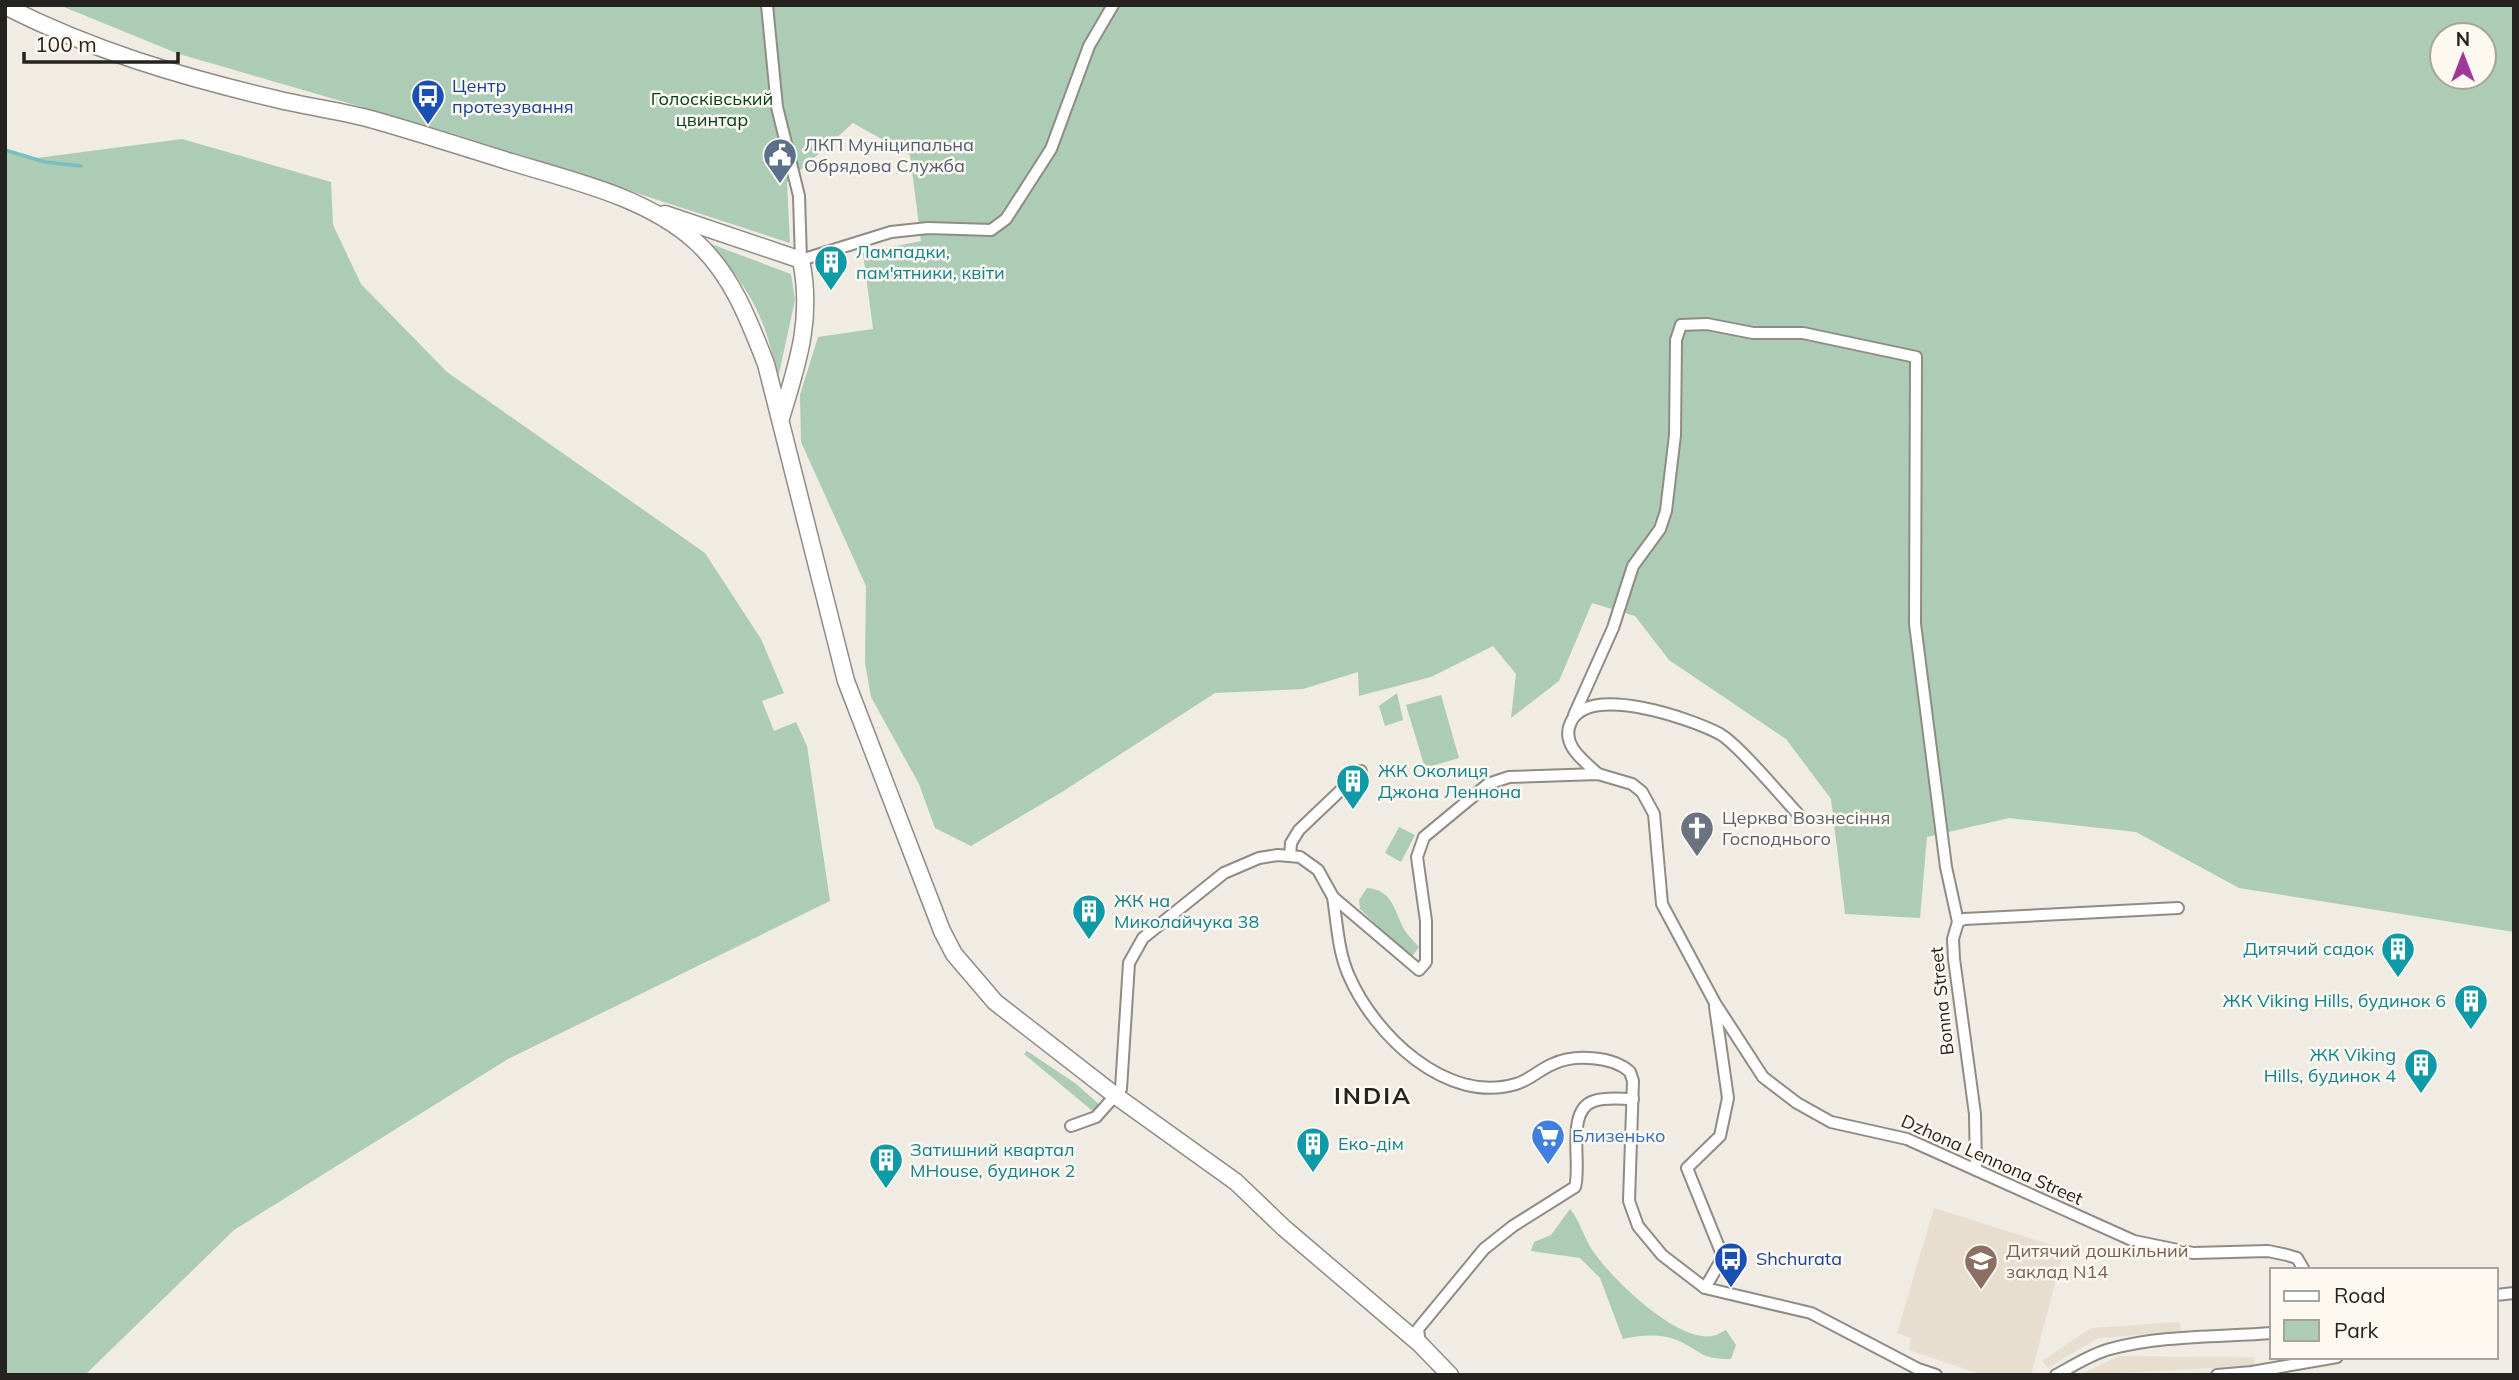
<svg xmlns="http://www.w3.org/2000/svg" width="2519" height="1380" font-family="Mulish,sans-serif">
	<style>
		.built { fill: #e7ded0 }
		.green { fill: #acccb6; fill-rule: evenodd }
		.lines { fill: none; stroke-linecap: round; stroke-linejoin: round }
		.stream { stroke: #77bfc1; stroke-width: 3.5 }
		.street-casing { stroke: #908b85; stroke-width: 14 }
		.secondary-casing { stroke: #908b85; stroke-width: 19 }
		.street { stroke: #fff; stroke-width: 10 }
		.secondary { stroke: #fff; stroke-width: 16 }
		.labels { text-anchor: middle; stroke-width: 5; stroke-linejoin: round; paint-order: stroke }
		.transit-label { font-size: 18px; fill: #164399; stroke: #fdf8f0; text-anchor: start }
		.park-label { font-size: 18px; fill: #004021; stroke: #fdf8f0 }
		.service-label { font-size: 18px; fill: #4e5e75; stroke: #fdf8f0; text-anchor: start }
		.culture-label { font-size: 18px; fill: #0d838f; stroke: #fdf8f0; text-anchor: start }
		.worship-label { font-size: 18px; fill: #5b616d; stroke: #fdf8f0; text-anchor: start }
		.street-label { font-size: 18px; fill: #252320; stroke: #fdf8f0 }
		.shop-label { font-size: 18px; fill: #366cbe; stroke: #fdf8f0; text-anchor: start }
		.education-label { font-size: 18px; fill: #785e54; stroke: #fdf8f0; text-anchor: start }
		.district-label { font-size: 24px; font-weight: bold; letter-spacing: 2px; fill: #252320; stroke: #fdf8f0 }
	</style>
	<rect width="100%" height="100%" fill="#f0ebe3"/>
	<g class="built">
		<path d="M1934,1208L2064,1249L2031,1375H1983L1909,1350L1911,1338L1897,1333Z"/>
		<path d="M2180,1322L2181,1332L2098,1338L2048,1368L2042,1361L2091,1328Z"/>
		<path d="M2119,1356L2255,1357L2254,1366L2079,1375Z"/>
	</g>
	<g class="green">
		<path d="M59,5H2514V932L2239,888L2136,832L2009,818L1927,837L1920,918L1845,914L1831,799L1786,739L1669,660L1635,616L1592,603L1559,681L1511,718L1516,674L1493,646L1431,677L1359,696L1358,672L1303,689L1215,693L1062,792L971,846L935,828L919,784L871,697L865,663L866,586L801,442L800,395L818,337L873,329L863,253L921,241L910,155L853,123L787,182L790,243L458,135L179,54ZM2442,35H2484V77H2442Z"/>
		<path d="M182,139L331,182L333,225L361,284L447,372L705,553L761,639L784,693L762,701L774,731L796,722L807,746L830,901L508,1059L234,1230L85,1375H5V151L37,158Z"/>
		<path d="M711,244L791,274L795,300L778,378C764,314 753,295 711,244Z"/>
		<path d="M1397,693L1403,720L1385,726L1379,706Z"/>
		<path d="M1441,695L1459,758L1425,768L1406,705Z"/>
		<path d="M1399,827L1415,835L1401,862L1385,853Z"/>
		<path d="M1367,888C1391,890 1393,906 1402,925C1405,933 1414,941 1419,947L1411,958L1360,909L1359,900Z"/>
		<path d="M1027,1051L1075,1083L1102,1107L1095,1113L1024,1054Z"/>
		<path d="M1570,1209C1581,1222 1583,1237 1593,1251C1611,1278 1676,1342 1712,1336C1716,1336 1722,1332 1726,1330L1736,1345L1731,1359C1700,1359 1703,1352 1679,1341C1662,1333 1640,1335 1623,1339L1600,1278L1580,1258L1531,1251L1534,1242L1551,1235Z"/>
	</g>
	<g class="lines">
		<path class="stream" d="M5,150L45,162L81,166"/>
		<g class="street-casing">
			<g id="street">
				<path d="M767,5L777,107L799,196L801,260L891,232L928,228L991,230L1006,219L1051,149L1089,46L1113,5"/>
				<path d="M1574,715L1613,628L1633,566L1660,529L1666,511L1675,435L1676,340L1681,325L1707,324L1753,333H1803L1916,357L1915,624L1946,867L1958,922"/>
				<path d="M1598,774C1583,760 1560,744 1571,722C1589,683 1692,719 1720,734C1739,745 1781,796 1799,815"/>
				<path d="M1290,856L1291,843L1299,830L1361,771"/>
				<path d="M1333,897C1337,923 1338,952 1349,976C1374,1034 1446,1105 1516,1084C1530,1080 1540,1069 1553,1064C1574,1054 1613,1056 1630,1072L1633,1081L1629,1201L1638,1226L1662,1255L1705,1288L1811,1313L1918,1369L1936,1375"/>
				<path d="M1071,1126L1096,1117L1121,1089L1129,963L1143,938L1224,873L1259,858L1278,855L1300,857L1318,870L1333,897L1419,970L1426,962V921L1417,857L1424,837L1488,784L1509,777L1598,774L1632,784L1642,792L1654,814L1662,904L1715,1003L1763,1077L1797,1103L1831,1122L1907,1139L2134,1241L2193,1253L2268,1251L2287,1255L2297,1258L2304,1270"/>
				<path d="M1976,1170L1975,1114L1954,959L1953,939L1958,922L1964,919L2178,908"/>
				<path d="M1705,1288L1723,1257L1687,1168L1720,1136L1728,1098L1715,1007"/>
				<path d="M2496,1295L2514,1293"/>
				<path d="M1420,1344L1418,1329L1484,1249L1513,1226L1575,1187C1582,1165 1565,1110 1594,1101C1606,1097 1620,1099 1633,1099"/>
				<path d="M2056,1375C2073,1366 2091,1354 2110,1349C2162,1335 2219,1337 2272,1333"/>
				<path d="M2217,1375L2252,1372L2337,1357"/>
			</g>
		</g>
		<g class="secondary-casing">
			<g id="secondary">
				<path d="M5,6C91,50 182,77 276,99C308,107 342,111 374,120C420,133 466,148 511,162C573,181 646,197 695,241C731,273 749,320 766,364L846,681L942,931L954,954L995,1002L1116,1096L1236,1182L1284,1228L1420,1344L1450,1375"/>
				<path d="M665,214L801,260C813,319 798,362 781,418"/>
			</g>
		</g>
		<use href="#street" class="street"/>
		<use href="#secondary" class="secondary"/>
	</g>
	<defs>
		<g id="bus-pin" transform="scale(1.75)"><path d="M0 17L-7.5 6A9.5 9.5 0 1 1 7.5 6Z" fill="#1a4fb4" stroke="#fdf8f0"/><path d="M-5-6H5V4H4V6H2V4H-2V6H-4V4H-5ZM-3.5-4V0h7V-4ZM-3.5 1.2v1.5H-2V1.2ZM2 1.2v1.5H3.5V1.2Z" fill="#fff"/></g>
		<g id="civic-pin" transform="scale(1.75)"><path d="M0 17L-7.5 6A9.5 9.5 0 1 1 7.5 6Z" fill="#5c6f8a" stroke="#fdf8f0"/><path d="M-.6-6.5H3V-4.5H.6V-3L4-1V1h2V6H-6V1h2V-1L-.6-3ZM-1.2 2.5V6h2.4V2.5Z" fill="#fff"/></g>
		<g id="building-pin" transform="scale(1.75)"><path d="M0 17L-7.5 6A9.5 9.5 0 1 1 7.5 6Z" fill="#0f9aa8" stroke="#fdf8f0"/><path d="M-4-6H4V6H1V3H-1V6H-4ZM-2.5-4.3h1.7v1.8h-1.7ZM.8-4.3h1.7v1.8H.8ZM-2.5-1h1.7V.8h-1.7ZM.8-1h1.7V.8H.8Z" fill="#fff"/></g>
		<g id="church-pin" transform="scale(1.75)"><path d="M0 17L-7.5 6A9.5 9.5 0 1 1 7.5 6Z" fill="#6b7280" stroke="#fdf8f0"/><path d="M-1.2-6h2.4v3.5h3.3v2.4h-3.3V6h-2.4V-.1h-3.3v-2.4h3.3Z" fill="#fff"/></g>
		<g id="supermarket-pin" transform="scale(1.75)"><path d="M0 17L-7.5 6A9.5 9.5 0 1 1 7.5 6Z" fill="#3f7fe0" stroke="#fdf8f0"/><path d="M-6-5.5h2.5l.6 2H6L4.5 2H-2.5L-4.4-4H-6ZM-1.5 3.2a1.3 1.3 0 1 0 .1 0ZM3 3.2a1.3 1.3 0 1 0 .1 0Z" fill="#fff"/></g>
		<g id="school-pin" transform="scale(1.75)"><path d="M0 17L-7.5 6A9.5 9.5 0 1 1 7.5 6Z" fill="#8d6e63" stroke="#fdf8f0"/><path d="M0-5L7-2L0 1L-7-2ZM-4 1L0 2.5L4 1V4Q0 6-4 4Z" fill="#fff"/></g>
	</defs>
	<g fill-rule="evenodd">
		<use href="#bus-pin" x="428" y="96"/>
		<use href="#civic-pin" x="780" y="155"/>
		<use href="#building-pin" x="831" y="262"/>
		<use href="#building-pin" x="1353" y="781"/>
		<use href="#church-pin" x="1697" y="828"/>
		<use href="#building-pin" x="1089" y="911"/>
		<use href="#building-pin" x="2398" y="949"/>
		<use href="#building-pin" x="2471" y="1001"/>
		<use href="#building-pin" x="2421" y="1065"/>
		<use href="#supermarket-pin" x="1548" y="1136"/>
		<use href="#building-pin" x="1313" y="1144"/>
		<use href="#building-pin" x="886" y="1160"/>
		<use href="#bus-pin" x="1731" y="1259"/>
		<use href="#school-pin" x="1981" y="1261"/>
	</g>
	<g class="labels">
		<g class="transit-label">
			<text x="452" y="92">Центр<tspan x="452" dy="21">протезування</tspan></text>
			<text x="1756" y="1265">Shchurata</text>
		</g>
		<g class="park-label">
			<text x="712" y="105">Голосківський<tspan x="712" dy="21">цвинтар</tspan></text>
		</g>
		<g class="service-label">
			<text x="804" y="151">ЛКП Муніципальна<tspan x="804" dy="21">Обрядова Служба</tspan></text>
		</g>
		<g class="culture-label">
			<text x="856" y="258">Лампадки,<tspan x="856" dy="21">пам'ятники, квіти</tspan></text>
			<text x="1378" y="777">ЖК Околиця<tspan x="1378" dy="21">Джона Леннона</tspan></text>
			<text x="1114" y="907">ЖК на<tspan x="1114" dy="21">Миколайчука 38</tspan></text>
			<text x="2374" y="955" text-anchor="end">Дитячий садок</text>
			<text x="2446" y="1007" text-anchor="end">ЖК Viking Hills, будинок 6</text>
			<text x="2396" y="1061" text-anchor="end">ЖК Viking<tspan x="2396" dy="21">Hills, будинок 4</tspan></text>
			<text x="1338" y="1150">Еко-дім</text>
			<text x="910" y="1156">Затишний квартал<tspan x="910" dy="21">MHouse, будинок 2</tspan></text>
		</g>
		<g class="worship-label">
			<text x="1722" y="824">Церква Вознесіння<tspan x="1722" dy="21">Господнього</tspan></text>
		</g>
		<g class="street-label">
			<text transform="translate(1942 1001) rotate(-96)" y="6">Bonna Street</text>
			<text transform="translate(1992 1160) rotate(24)" y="6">Dzhona Lennona Street</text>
		</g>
		<g class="shop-label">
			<text x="1572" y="1142">Близенько</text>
		</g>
		<g class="education-label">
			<text x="2006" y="1257">Дитячий дошкільний<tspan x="2006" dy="21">заклад N14</tspan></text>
		</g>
		<g class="district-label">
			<text x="1373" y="1104">INDIA</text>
		</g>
	</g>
	<rect width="2519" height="1380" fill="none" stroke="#252320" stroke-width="14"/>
	<rect x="2270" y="1268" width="228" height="91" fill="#fdf8f0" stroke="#a7a39d" stroke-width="2"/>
	<rect x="2284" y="1291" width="35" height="10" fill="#ffffff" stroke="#a7a39d" stroke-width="2"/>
	<text x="2334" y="1303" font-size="21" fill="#252320">Road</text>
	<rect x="2284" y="1320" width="35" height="21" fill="#acccb6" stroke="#a7a39d" stroke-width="2"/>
	<text x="2334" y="1338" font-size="21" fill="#252320">Park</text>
	<g transform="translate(2463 56)"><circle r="33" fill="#fdf8f0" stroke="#a7a39d" stroke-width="2"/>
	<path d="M0-5L12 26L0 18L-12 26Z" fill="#a0389c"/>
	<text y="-10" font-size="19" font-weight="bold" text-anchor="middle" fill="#252320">N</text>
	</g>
	<path d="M24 52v10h154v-10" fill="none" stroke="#252320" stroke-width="3.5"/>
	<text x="35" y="52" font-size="21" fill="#252320" stroke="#fdf8f0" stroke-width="5" paint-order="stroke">100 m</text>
</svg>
